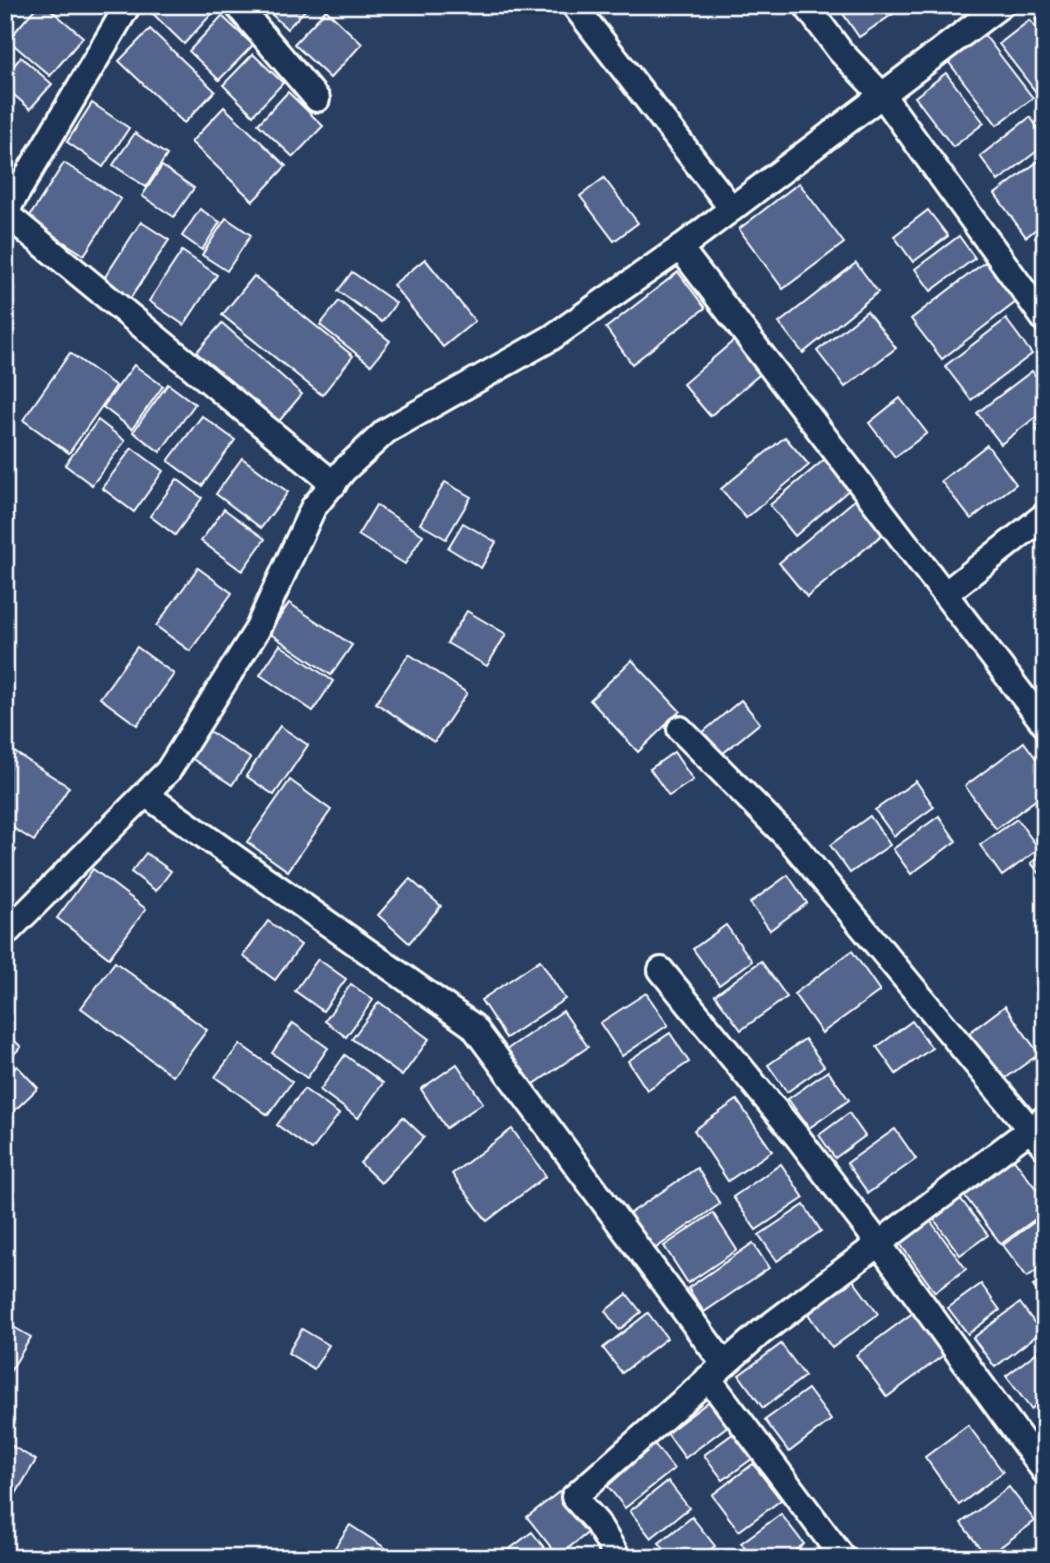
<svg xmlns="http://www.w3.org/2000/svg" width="1050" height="1563" font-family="'Comic Neue',sans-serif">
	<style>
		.building { fill: #52658c; stroke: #fff; stroke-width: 2 }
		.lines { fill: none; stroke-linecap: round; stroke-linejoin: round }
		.street-casing { stroke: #fff; stroke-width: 30 }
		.street { stroke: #1d3557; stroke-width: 24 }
	</style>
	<rect width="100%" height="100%" fill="#283f62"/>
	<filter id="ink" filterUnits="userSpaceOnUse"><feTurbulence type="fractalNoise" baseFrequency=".0143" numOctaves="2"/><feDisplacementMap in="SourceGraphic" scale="14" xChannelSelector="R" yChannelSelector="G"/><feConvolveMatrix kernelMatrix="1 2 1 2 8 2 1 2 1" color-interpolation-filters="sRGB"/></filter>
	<g filter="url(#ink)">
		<g class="building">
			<path d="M38,5H45L83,37L50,76L8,40Z"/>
			<path d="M144,5H218L219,6L184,44Z"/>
			<path d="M262,5H310L287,29Z"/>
			<path d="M837,5H906L859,37Z"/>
			<path d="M326,10L362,44L330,78L294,44Z"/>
			<path d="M1045,12V31L1035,19Z"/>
			<path d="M222,16L253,45L219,80L189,51Z"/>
			<path d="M1030,20L1045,39V91L1039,96L999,44Z"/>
			<path d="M150,29L215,91L184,123L119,61Z"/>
			<path d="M983,33L1033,98L997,125L947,60Z"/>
			<path d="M253,54L283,83L253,115L223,85Z"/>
			<path d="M21,57L52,84L30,109L5,87V76Z"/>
			<path d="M946,73L984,123L953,147L915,97Z"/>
			<path d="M288,92L323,126L293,157L258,124Z"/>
			<path d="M92,103L129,128L103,167L67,142Z"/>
			<path d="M224,107L286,166L253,201L191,142Z"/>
			<path d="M1030,117L1045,137V145L998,181L980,156Z"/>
			<path d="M135,133L167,155L146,187L113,165Z"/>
			<path d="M1045,156V222L1026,237L995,194Z"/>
			<path d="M64,163L121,199L84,255L28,219Z"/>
			<path d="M162,166L194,188L174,217L142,196Z"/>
			<path d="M604,178L638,223L614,241L580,196Z"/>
			<path d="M799,183L844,243L783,289L739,229Z"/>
			<path d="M200,209L220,222L202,250L182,236Z"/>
			<path d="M928,210L948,236L913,262L894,236Z"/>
			<path d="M226,218L251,235L227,271L202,255Z"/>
			<path d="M141,222L169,240L128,302L101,283Z"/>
			<path d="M1045,231V251L1035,238Z"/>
			<path d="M959,236L975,258L931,291L915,269Z"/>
			<path d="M182,251L217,275L184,325L149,301Z"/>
			<path d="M425,259L475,321L443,347L393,285Z"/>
			<path d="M985,262L1016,302L942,359L911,319Z"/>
			<path d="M856,263L878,292L803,353L779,323Z"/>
			<path d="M352,272L396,303L382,322L338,291Z"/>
			<path d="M678,272L705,308L632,364L606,328Z"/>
			<path d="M254,276L353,356L322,395L222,315Z"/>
			<path d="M339,301L390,341L371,365L320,325Z"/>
			<path d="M867,311L896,348L845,387L817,351Z"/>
			<path d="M1006,319L1032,354L971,400L945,366Z"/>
			<path d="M222,323L302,394L275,426L194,355Z"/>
			<path d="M738,337L765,370L710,416L683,384Z"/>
			<path d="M70,353L116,386L69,453L23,420Z"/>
			<path d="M134,365L163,386L132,429L103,407Z"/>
			<path d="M1032,371L1045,388V410L1001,444L977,413Z"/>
			<path d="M168,384L195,404L160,452L133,432Z"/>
			<path d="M900,398L927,433L895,457L869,423Z"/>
			<path d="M202,416L235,440L202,486L168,461Z"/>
			<path d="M98,420L125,441L92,485L65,465Z"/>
			<path d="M1045,422V440L1036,429Z"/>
			<path d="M785,437L809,465L746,518L721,489Z"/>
			<path d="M987,445L1016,484L971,519L941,481Z"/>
			<path d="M132,448L163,471L134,512L102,488Z"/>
			<path d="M831,454L856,484L795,536L770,505Z"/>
			<path d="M242,458L288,492L261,528L216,494Z"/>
			<path d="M177,479L202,498L175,535L150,516Z"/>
			<path d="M445,482L471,497L446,539L420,524Z"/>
			<path d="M856,499L884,533L807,597L779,563Z"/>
			<path d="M376,505L423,535L405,564L358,535Z"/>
			<path d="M224,509L265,539L242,571L201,541Z"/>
			<path d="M463,523L496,542L481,568L448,548Z"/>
			<path d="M198,568L232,593L190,651L156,626Z"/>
			<path d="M289,603L352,645L331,675L269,633Z"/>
			<path d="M467,611L506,634L487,666L447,643Z"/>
			<path d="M280,645L333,681L313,711L260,675Z"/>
			<path d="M137,647L174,674L137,725L100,698Z"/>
			<path d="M409,654L467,693L434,742L376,703Z"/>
			<path d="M632,660L680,711L638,752L590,700Z"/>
			<path d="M741,700L760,723L722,754L703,732Z"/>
			<path d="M280,726L308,745L274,795L246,776Z"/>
			<path d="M209,731L250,758L232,785L191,758Z"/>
			<path d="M1024,742L1045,771V793L996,829L965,786Z"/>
			<path d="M5,746L69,787L34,841L5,823Z"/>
			<path d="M674,752L693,780L669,796L650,769Z"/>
			<path d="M290,780L331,810L288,871L247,842Z"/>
			<path d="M916,781L934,807L894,836L875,810Z"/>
			<path d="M870,816L890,845L850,873L830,845Z"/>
			<path d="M939,816L956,841L911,874L893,849Z"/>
			<path d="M1017,819L1039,849L1002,876L980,845Z"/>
			<path d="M5,843L16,850L5,867Z"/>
			<path d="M146,853L171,871L156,891L131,872Z"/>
			<path d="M1045,853V880L1031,863Z"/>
			<path d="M93,869L146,909L109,958L57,918Z"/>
			<path d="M788,875L807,903L770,930L750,903Z"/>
			<path d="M410,879L441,906L409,943L378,915Z"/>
			<path d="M268,921L301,945L275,980L243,956Z"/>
			<path d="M726,925L752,961L719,985L693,949Z"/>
			<path d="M852,951L880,991L822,1033L794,994Z"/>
			<path d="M318,959L346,979L323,1011L295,991Z"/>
			<path d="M540,960L565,999L506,1038L481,1000Z"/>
			<path d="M761,961L787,997L741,1030L715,995Z"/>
			<path d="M115,962L207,1030L173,1076L81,1008Z"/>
			<path d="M351,984L373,1000L346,1037L325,1021Z"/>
			<path d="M646,993L668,1025L622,1056L600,1023Z"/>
			<path d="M379,1002L429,1039L402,1076L352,1039Z"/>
			<path d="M1005,1006L1039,1054L1003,1080L969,1033Z"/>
			<path d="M563,1011L588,1047L531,1086L506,1050Z"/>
			<path d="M912,1021L932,1048L896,1074L877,1047Z"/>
			<path d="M293,1023L328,1048L307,1078L272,1053Z"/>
			<path d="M5,1031L21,1047L7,1061L5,1059Z"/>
			<path d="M670,1033L689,1062L647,1090L628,1061Z"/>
			<path d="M805,1039L824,1066L787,1092L768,1065Z"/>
			<path d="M240,1044L292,1082L268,1115L215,1077Z"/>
			<path d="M345,1055L383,1083L358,1118L320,1090Z"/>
			<path d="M457,1064L483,1103L446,1128L421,1089Z"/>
			<path d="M17,1066L38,1088L14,1111L5,1102V1077Z"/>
			<path d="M828,1071L849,1100L809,1128L788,1099Z"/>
			<path d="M304,1089L339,1114L312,1150L277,1125Z"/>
			<path d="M737,1100L772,1151L728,1181L694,1130Z"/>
			<path d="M849,1113L865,1136L835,1158L819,1135Z"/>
			<path d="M403,1117L424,1137L381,1183L360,1163Z"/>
			<path d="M512,1129L546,1176L487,1221L452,1174Z"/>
			<path d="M895,1129L916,1159L868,1193L847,1163Z"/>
			<path d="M1013,1158L1045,1201V1212L1001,1244L964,1195Z"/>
			<path d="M781,1164L804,1198L756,1230L733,1197Z"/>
			<path d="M697,1168L720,1204L653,1250L629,1214Z"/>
			<path d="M960,1198L988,1235L960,1255L933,1218Z"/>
			<path d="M804,1205L821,1231L777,1261L759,1235Z"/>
			<path d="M713,1213L737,1250L688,1283L664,1246Z"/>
			<path d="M1045,1214V1264L1027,1277L1003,1245Z"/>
			<path d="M929,1219L966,1269L935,1292L898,1241Z"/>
			<path d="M753,1243L769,1268L704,1312L688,1288Z"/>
			<path d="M1045,1278V1302L1033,1286Z"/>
			<path d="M853,1280L878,1314L832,1348L808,1314Z"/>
			<path d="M981,1284L1000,1310L968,1334L948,1308Z"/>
			<path d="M627,1294L641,1312L619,1330L605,1311Z"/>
			<path d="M1020,1303L1041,1332L995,1367L973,1338Z"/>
			<path d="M914,1312L945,1354L887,1397L856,1355Z"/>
			<path d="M648,1313L667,1338L622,1373L603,1348Z"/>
			<path d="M5,1322L31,1337L5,1380Z"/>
			<path d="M302,1329L329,1345L314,1369L288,1353Z"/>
			<path d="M781,1344L805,1376L763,1408L739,1375Z"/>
			<path d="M1037,1352L1045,1362V1398L1031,1409L1006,1376Z"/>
			<path d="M808,1389L831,1420L789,1452L765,1420Z"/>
			<path d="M715,1397L733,1422L685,1458L667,1433Z"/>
			<path d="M1045,1411V1429L1036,1417Z"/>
			<path d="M968,1425L1003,1472L959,1505L925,1457Z"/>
			<path d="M734,1433L753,1458L723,1480L704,1455Z"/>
			<path d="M652,1441L674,1469L625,1508L603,1480Z"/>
			<path d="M5,1442L36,1460L5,1512Z"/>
			<path d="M753,1464L781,1500L739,1531L712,1495Z"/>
			<path d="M668,1481L689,1508L651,1538L630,1511Z"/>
			<path d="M1009,1487L1035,1521L987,1557L961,1523Z"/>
			<path d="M564,1488L594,1528L558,1556L527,1517Z"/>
			<path d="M781,1514L804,1544L785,1558H752L741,1543Z"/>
			<path d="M692,1517L715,1546L700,1558H671L659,1543Z"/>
			<path d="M350,1525L390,1551L386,1558H328Z"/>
			<path d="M532,1532L552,1558L499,1557Z"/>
			<path d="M1045,1544V1558H1027Z"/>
		</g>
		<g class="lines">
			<g class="street-casing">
				<g id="street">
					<path d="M128,5L8,208L11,218L334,484"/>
					<path d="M237,5L317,99"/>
					<path d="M574,5L732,209"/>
					<path d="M806,5L840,51L883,96L1045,320"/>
					<path d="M680,248L1045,725"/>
					<path d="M945,594L1045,515"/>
					<path d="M680,729L791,841L1045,1147"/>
					<path d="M145,794L473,1026L724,1364"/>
					<path d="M5,934L168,771L257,630L313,508L344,470L386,431L551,338L680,248L1001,5"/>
					<path d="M661,970L799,1139L879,1244L1045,1472"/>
					<path d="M708,1378L843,1558"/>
					<path d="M618,1558L597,1523L574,1497L759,1334L1045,1118"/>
				</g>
			</g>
			<use href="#street" class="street"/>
		</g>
	</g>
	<rect width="1050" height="1563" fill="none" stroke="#1d3557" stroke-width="28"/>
	<rect x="14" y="14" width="1022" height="1535" fill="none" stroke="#fff" stroke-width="2.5" filter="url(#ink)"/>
</svg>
